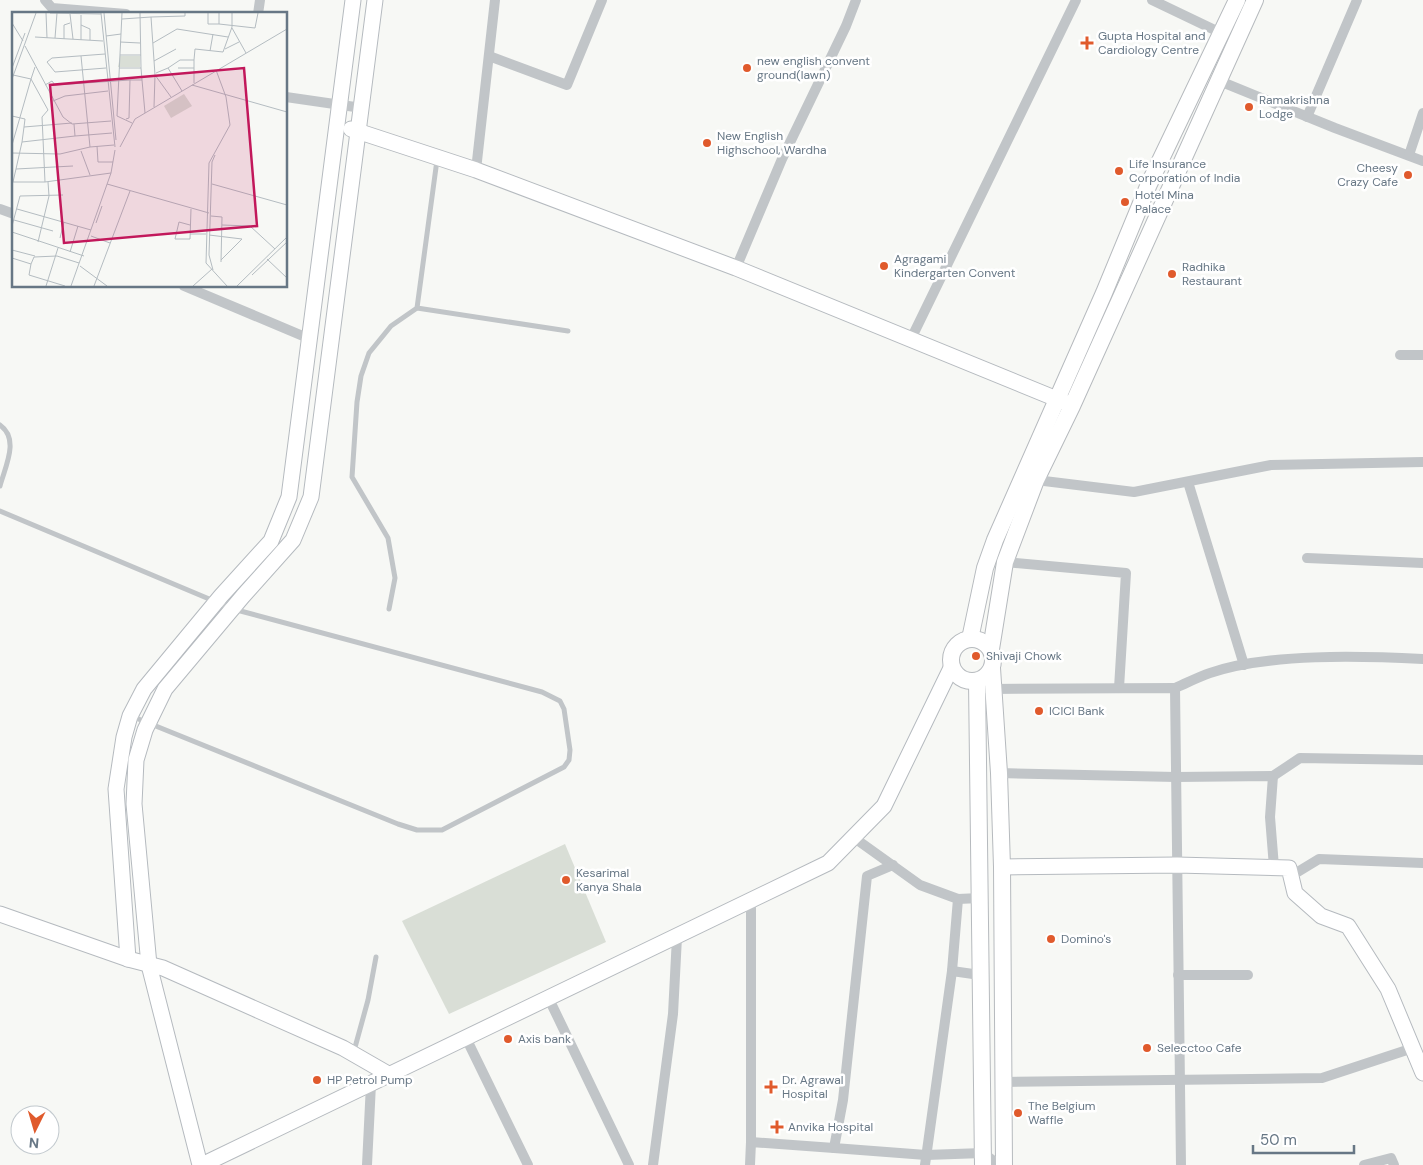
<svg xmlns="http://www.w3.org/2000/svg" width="1423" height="1165" font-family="'DM Sans',sans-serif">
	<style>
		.green { fill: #d9ded6 }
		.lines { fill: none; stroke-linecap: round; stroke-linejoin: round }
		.secondary-casing { stroke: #b5babf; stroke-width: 17 }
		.primary-casing { stroke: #b6babe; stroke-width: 18 }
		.lane { stroke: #c1c5c8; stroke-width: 5 }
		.street { stroke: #c1c5c8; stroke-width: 10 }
		.secondary { stroke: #fff; stroke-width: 15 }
		.primary { stroke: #fff; stroke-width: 16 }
		.poi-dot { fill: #e05a2c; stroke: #fff; stroke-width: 2 }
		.labels { text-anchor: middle; stroke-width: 5; stroke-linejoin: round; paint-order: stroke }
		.poi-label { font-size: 12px; fill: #677785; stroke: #fff; text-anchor: start }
		.inset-road { fill: none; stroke: #b4bcc1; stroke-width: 1 }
		.view { fill: #c2185b; fill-opacity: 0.15; stroke: #c2185b; stroke-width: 2.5 }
		.inset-edge { fill: none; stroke: #677785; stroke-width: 2.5 }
	</style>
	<rect width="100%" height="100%" fill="#f7f8f5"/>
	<path class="green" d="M565,844L606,942L449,1014L402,921Z"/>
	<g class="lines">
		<g class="secondary-casing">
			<g id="secondary">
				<path d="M351,129L476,170L736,268L1069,404"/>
				<path d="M1002,867L1177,865L1289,868L1295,893L1321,916L1348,926L1388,989L1423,1073"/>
				<path d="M0,914L128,959L163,968L343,1048L390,1075"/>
				<path d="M128,959L116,789L124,737L130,716L144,689L221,596L271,541L289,497L353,0"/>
				<path d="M200,1165L149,965L134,804L136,760L145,730L165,689L243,596L293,540L311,497L375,0"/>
				<path d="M202,1165L828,863L884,806L952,666"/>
			</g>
		</g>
		<g class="primary-casing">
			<g id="primary">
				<circle cx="972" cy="660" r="21"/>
				<path d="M970,639L985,568L995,540L1104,293L1149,184L1237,0"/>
				<path d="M991,649L1005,562L1036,480L1072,406L1255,0"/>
				<path d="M992,668L999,773L1002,867L1004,1165"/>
				<path d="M977,681L983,1165"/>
			</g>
		</g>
		<g class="lane">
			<path d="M417,308L568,331"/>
			<path d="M0,425C20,439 5,467 0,486"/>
			<path d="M0,511L233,609L542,692L560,701L564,709L570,750L569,760L564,767L442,830H417L398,824L131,716"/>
			<path d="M389,609L395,578L388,538L352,477L357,402L361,376L369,353L391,326L417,308L437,160"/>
			<path d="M354,1051L368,1000L376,957"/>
		</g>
		<g class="street">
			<path d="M45,0L52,8L126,14"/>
			<path d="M1152,0L1221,33"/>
			<path d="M258,14L260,0"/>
			<path d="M489,56L567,85L602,0"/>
			<path d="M1217,80L1335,128L1423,161"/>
			<path d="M286,97L362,108"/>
			<path d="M1307,117L1357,0"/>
			<path d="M1409,155L1423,113"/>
			<path d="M476,170L495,0"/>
			<path d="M0,209L14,214"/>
			<path d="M736,268L782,159L846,26L856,0"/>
			<path d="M184,286L310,339"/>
			<path d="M911,339L1076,0"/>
			<path d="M1400,355H1423"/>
			<path d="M1036,480L1134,492L1271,465L1423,462"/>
			<path d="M1188,482L1244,665"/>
			<path d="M1307,558L1423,563"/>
			<path d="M1005,562L1126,573L1119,688"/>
			<path d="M1175,688C1187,683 1198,677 1210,673C1268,653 1362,656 1423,659"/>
			<path d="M988,689L1175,688L1181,1165"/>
			<path d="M999,773L1176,777L1273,776L1270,817L1274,867"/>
			<path d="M1273,776L1300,758L1423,760"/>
			<path d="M853,837L920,885L958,899L952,971L925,1165"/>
			<path d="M893,865L867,876L843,1100L834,1148L926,1155L983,1153L999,1165"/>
			<path d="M1291,876L1319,859L1423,863"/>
			<path d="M958,899L980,898"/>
			<path d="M952,971L980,975"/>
			<path d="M1178,975H1248"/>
			<path d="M549,999L629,1165"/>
			<path d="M466,1038L528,1165"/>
			<path d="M1004,1082L1322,1078L1413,1048"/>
			<path d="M751,1142V902"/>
			<path d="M367,1165L371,1084"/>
			<path d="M653,1165L673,1014L677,937"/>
			<path d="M750,1165L751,1142L834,1148"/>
			<path d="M1364,1165L1391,1158L1394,1165"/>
		</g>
		<use href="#secondary" class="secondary"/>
		<use href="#primary" class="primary"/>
	</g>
	<g class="poi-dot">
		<path d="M1084.5 35.5h5v5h5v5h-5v5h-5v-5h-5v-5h5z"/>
		<circle cx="747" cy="68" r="5"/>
		<circle cx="1249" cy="107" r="5"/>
		<circle cx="707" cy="143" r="5"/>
		<circle cx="1119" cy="171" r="5"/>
		<circle cx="1408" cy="175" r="5"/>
		<circle cx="1125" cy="202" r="5"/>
		<circle cx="884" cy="266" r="5"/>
		<circle cx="1172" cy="274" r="5"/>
		<circle cx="976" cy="656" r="5"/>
		<circle cx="1039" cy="711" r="5"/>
		<circle cx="566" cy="880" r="5"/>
		<circle cx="1051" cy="939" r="5"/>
		<circle cx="508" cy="1039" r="5"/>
		<circle cx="1147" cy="1048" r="5"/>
		<circle cx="317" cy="1080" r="5"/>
		<path d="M768.5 1079.5h5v5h5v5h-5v5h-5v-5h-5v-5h5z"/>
		<circle cx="1018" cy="1113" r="5"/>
		<path d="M774.5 1119.5h5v5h5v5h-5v5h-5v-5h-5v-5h5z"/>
	</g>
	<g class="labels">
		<g class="poi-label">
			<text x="1098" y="40">Gupta Hospital and<tspan x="1098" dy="14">Cardiology Centre</tspan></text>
			<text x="757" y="65">new english convent<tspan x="757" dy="14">ground(lawn)</tspan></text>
			<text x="1259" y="104">Ramakrishna<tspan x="1259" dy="14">Lodge</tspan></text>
			<text x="717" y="140">New English<tspan x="717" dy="14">Highschool, Wardha</tspan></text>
			<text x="1129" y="168">Life Insurance<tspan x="1129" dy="14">Corporation of India</tspan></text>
			<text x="1398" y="172" text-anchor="end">Cheesy<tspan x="1398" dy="14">Crazy Cafe</tspan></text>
			<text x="1135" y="199">Hotel Mina<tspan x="1135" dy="14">Palace</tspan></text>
			<text x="894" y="263">Agragami<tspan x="894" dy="14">Kindergarten Convent</tspan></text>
			<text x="1182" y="271">Radhika<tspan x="1182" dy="14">Restaurant</tspan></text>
			<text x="986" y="660">Shivaji Chowk</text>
			<text x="1049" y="715">ICICI Bank</text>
			<text x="576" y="877">Kesarimal<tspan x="576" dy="14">Kanya Shala</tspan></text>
			<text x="1061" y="943">Domino's</text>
			<text x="518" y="1043">Axis bank</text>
			<text x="1157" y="1052">Selecctoo Cafe</text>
			<text x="327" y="1084">HP Petrol Pump</text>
			<text x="782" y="1084">Dr. Agrawal<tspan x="782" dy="14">Hospital</tspan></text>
			<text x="1028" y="1110">The Belgium<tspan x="1028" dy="14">Waffle</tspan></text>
			<text x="788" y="1131">Anvika Hospital</text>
		</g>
	</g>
	<g transform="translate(12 12)">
		<rect width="275" height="275" fill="#f7f8f5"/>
		<path d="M108,44H128V55H106ZM172,82L180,94L159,106L152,94Z" fill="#d9ded6"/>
		<path class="inset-road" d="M34,1L35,26M38,1L89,2M89,1L103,135M92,1L104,128M110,1L105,104L120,111M128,1L129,56M196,1V12H207M207,1V12L243,16L246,1M58,2L61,27M69,3V28M139,5L173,4V1M110,7L139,5L143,63M0,11L11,29M69,13L78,17V28M220,16L234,41M94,24L109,22M23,25L91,29M43,26L45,1M52,27V13L58,11M108,30L128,31M141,31L165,17L216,25M13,34L51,105L60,112L99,109M213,37L227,30M198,39L201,22M93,42L40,46L35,50L43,60L94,56M108,43H129M69,44L78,135L102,133M142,49L164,37M23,55L19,67L36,98L30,105L33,170M0,56L13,21M107,56H129L130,68H118M156,56L168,48H182L183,37L211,40L220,15V1M166,56H182M204,58L214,85L218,113L197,151L194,251L215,274M144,61L156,56L170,79M0,67L24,1M130,68L133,101M182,71V48M33,73L40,69L43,73L118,68L117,106L114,107M180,73L275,100M41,89L53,84L96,79M142,95L143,63L159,85M0,104L13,107L12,115M60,111L12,115L10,130L63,124M62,112L63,124L100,121M0,133L19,67L1,63M85,134L86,150H101M108,135L123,107L275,17M69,139L78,163M0,141L48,142L78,135M4,157L10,130M0,170H33L99,161M1,170L4,157L61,154M95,172L197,201M200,172L275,193M5,197L79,218M199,204L210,205L209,250M2,208L41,219M84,211L90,194M178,213L167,210L163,227H178L179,197M210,213L238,214L263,237M0,214L8,184L51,183M0,220L72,244M178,222H194M197,223L230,227L209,248M79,224L98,231M48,226L52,210M26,230L37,184L36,170M0,238L23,244M58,240L66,214M0,246L19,252L17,263L53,274M255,247L275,266M19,252L22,245L45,244L67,251M68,254L95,274M201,258L197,243L200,150L203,143M240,263L275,230M34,274L46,236M59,274L99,161L103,138M82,274L118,179M181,274L200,257M225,274L275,225"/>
		<path class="view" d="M232,56L245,214L52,231L38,73Z"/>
		<rect width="275" height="275" class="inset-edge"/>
	</g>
	<g transform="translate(35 1130) rotate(185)"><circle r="24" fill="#ffffff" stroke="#c2c9ce"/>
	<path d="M0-4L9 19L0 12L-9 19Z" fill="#e05a2c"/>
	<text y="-8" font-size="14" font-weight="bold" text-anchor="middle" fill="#677785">N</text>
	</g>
	<path d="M1253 1145v8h101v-8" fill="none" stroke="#677785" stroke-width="2.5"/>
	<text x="1260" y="1145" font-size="15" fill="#677785" stroke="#ffffff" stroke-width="4" paint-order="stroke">50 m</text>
</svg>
